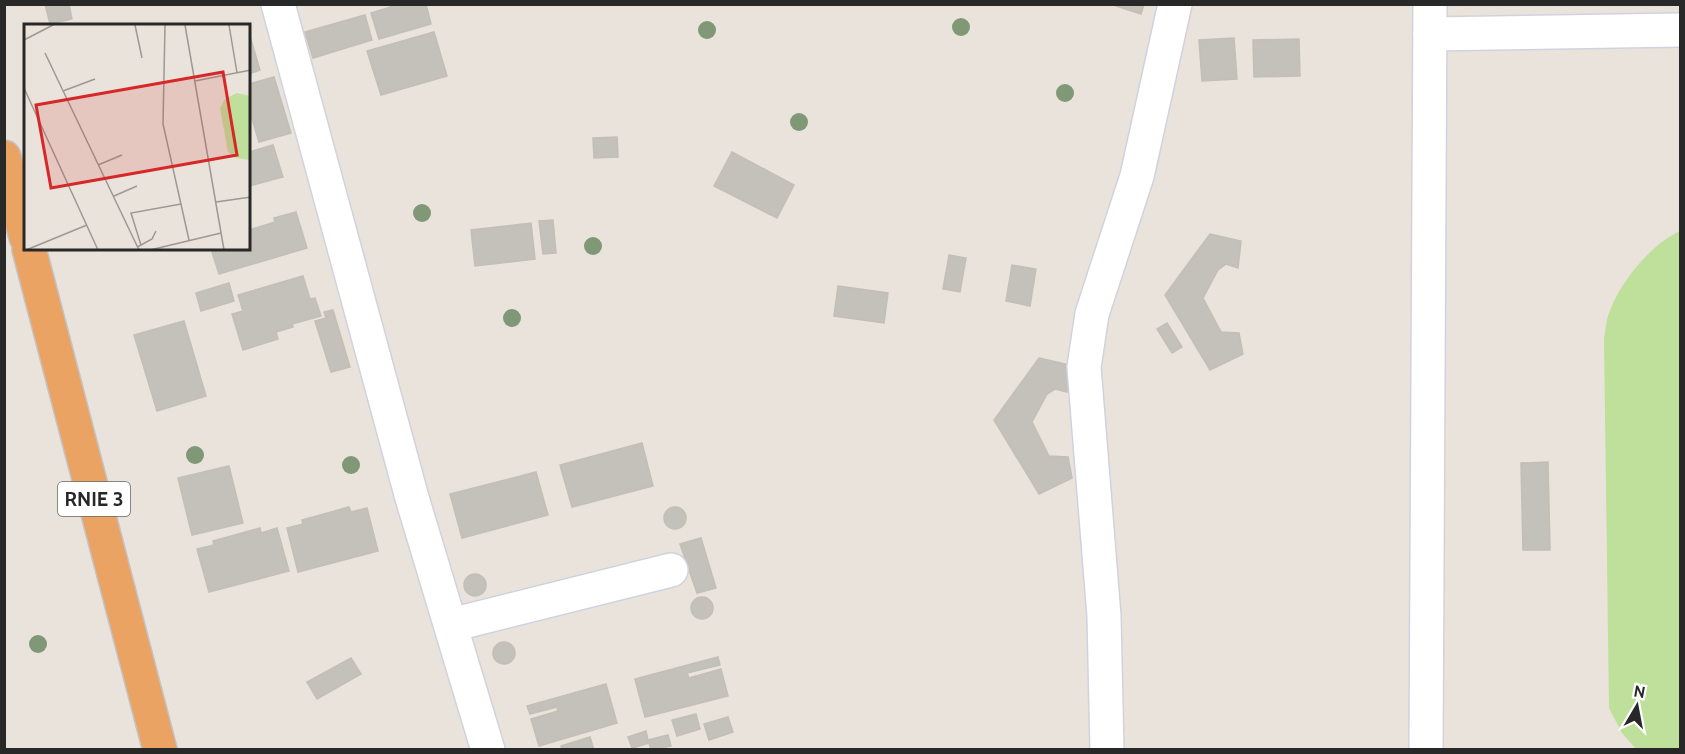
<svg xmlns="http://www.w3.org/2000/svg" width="1685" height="754" font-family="Cabin,sans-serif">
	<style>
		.pitch { fill: #bfe09a }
		.building { fill: #c4c0ba; stroke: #c3bfb5; stroke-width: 1.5 }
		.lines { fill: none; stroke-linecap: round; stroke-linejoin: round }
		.minor-casing { stroke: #d0d3df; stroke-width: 36 }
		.highway-casing { stroke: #c3c3c3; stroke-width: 36 }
		.minor { stroke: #fff; stroke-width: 33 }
		.highway { stroke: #eba363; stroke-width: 33 }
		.tree { fill: #809875 }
		.labels { text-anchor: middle; stroke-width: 5; stroke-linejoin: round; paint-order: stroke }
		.shield { fill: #fff; stroke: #686868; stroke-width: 1.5 }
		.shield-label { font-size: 20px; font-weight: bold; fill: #282828 }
		.inset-road { fill: none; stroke: #9c9893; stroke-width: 1.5 }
		.view { fill: #d62828; fill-opacity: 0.15; stroke: #d62828; stroke-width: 3 }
		.inset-edge { fill: none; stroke: #282828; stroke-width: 3 }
	</style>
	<rect width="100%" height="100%" fill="#e9e3db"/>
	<path class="pitch" d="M1680,231V749H1636L1622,733L1609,708L1604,339C1605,332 1606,323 1608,316C1618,284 1651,244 1680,231Z"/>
	<g class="building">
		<path d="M45,4H69L72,19L50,24Z"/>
		<path d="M400,4H426L431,24L379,39L371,13Z"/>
		<path d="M1110,4H1144L1141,14Z"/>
		<path d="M365,15L372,40L313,58L305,32Z"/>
		<path d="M434,32L447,76L381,95L367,51Z"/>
		<path d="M249,33L260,70L249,74Z"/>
		<path d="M1234,38L1237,79L1202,81L1199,40Z"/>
		<path d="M1299,39L1300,76L1254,77L1253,40Z"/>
		<path d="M274,77L291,133L259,142L249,109V84Z"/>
		<path d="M617,137L618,157L594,158L593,138Z"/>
		<path d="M273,145L283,177L249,186V152Z"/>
		<path d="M732,152L794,185L777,218L714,186Z"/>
		<path d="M296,212L307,248L219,274L211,249H249V230L275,222L274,218Z"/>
		<path d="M553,220L556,253L543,254L539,221Z"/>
		<path d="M531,223L535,259L475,266L471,230Z"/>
		<path d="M1210,234L1241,241L1238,268L1226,264L1218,270L1203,298L1221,332L1239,333L1243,354L1210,370L1165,295Z"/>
		<path d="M949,255L966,258L960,292L943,289Z"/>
		<path d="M1012,265L1036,269L1030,306L1006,301Z"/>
		<path d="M303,276L310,299L315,298L321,316L292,324L293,327L276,332L278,339L243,350L232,314L243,311L238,295Z"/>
		<path d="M229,283L234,301L201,311L196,293Z"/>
		<path d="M838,286L888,293L884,323L834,316Z"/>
		<path d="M333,310L350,367L331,372L315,321L326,318L324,312Z"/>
		<path d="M184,321L206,396L157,411L134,335Z"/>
		<path d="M1167,323L1182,347L1172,353L1157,329Z"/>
		<path d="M1039,358L1070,365L1067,392L1055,389L1047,394L1032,422L1049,456L1068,457L1072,478L1039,494L994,420Z"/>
		<path d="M642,443L653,486L572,507L560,465Z"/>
		<path d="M1548,462L1550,550H1523L1521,463Z"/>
		<path d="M229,466L243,523L192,535L178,478Z"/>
		<path d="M536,472L548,515L462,538L450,494Z"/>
		<path d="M349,507L351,512L367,508L378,551L298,572L287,528L303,524L302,520Z"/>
		<circle cx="675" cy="518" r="11"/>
		<path d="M260,528L261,533L277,528L289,571L209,592L197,549L214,545L213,541Z"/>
		<path d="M701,538L716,588L697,593L680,544Z"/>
		<circle cx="475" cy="585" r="11"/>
		<circle cx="702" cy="608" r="11"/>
		<circle cx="504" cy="653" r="11"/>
		<path d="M718,657L720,665L687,673L689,678L721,669L728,696L645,717L635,679Z"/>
		<path d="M351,658L361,674L317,699L307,682Z"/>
		<path d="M606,684L617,723L539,746L531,719L558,711L557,707L530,714L527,706Z"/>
		<path d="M696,714L700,729L677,736L672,720Z"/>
		<path d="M728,717L733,732L709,740L704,724Z"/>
		<path d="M646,731L648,740L668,735L671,746L651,750L649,743L632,748L628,737Z"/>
		<path d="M590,737L594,750H562L561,746Z"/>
	</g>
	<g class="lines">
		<g class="minor-casing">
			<g id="minor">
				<path d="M278,4L412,498L488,750"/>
				<path d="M1430,34L1680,30"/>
				<path d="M451,625L671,570"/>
				<path d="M1107,750L1104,616L1084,367L1092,314L1137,176L1175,4"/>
				<path d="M1426,750L1430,4"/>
			</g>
		</g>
		<g class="highway-casing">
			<g id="highway">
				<path d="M4,157L26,237"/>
				<path d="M29,249L160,750"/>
			</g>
		</g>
		<use href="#minor" class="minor"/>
		<use href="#highway" class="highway"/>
	</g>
	<g class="tree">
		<circle cx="961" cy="27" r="9"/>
		<circle cx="707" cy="30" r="9"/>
		<circle cx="1065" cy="93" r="9"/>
		<circle cx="799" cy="122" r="9"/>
		<circle cx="422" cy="213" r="9"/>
		<circle cx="593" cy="246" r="9"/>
		<circle cx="512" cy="318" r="9"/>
		<circle cx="195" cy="455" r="9"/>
		<circle cx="351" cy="465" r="9"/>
		<circle cx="38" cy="644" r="9"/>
	</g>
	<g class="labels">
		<rect class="shield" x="58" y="482" width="72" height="34" rx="4.5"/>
		<g class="shield-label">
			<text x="94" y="506">RNIE 3</text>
		</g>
	</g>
	<g transform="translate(24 24)">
		<rect width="226" height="226" fill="#e9e3db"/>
		<path d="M213,69L226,72V136L212,134L204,128L196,84L201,75Z" fill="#bfe09a"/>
		<path class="inset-road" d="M111,1L118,34M141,1L139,100L165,216M161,1L200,226M205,1L213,49M0,16L29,1M21,29L115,226M171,57L227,46M0,64L74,226M39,67L71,55M74,141L98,131M90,172L113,162M192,178L227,173M117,221L128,215L132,207M113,223L117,221L107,189L157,180M2,226L63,201M126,226L197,209"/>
		<path class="view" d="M199,48L213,131L27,164L12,81Z"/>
		<rect width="226" height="226" class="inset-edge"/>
	</g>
	<rect width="1685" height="754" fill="none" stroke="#282828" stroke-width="12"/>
	<g transform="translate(1637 706) rotate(10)" stroke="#ffffff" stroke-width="4.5" paint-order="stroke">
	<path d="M0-4.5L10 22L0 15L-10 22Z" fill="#282828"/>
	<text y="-9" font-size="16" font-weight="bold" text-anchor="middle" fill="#282828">N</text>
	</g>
</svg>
